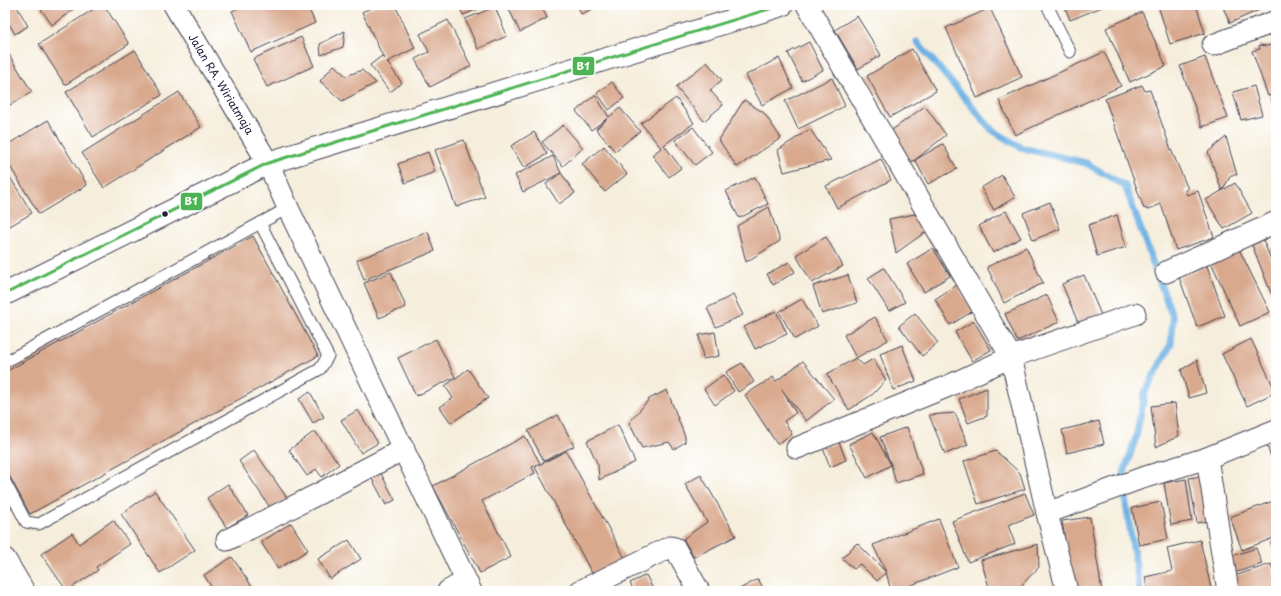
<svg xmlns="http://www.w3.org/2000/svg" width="1281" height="596" font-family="'Playpen Sans',sans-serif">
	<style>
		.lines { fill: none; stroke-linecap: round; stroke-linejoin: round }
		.stream { stroke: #6eb2e4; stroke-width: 7 }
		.building { fill: #d9a98d }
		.service-casing { stroke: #424153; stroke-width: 13 }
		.minor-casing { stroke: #424153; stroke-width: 23 }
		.secondary-casing { stroke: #424153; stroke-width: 24 }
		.service { stroke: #fff; stroke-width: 11 }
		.minor { stroke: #fff; stroke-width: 21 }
		.secondary { stroke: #fff; stroke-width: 22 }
		.bus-1-casing { stroke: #fff; stroke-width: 6 }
		.bus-1 { stroke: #4db353; stroke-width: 3 }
		.bus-dot { fill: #22223b; stroke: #fff; stroke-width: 1.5 }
		.labels { text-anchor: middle; stroke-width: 4; stroke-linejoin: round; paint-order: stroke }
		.street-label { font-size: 11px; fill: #22223b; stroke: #fff }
		.line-badge { stroke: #fff; stroke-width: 1.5 }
		.badge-label { font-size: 11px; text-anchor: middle; font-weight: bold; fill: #fff }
	</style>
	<rect width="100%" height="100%" fill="#fff"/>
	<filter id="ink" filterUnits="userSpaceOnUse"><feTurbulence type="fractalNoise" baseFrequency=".025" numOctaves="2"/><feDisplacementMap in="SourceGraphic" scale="8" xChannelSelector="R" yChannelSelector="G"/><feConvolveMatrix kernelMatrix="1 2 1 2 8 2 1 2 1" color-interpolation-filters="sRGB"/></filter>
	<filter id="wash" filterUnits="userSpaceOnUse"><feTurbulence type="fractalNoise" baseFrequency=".012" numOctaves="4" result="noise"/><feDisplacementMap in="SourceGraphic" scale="16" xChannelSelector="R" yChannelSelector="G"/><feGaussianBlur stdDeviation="0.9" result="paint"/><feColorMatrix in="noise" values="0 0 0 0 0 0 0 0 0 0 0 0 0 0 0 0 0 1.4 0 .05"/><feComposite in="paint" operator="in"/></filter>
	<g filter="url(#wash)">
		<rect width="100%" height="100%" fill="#f6eedc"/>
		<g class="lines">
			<path class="stream" d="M917,42L992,130L1022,148L1086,163L1125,186L1173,318L1171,344L1145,392L1136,437L1123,476L1126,504L1140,591"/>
		</g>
		<g id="blocks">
			<g class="building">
				<path d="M5,5H16L28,26L15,34L5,17Z"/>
				<path d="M38,5H79L52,25Z"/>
				<path d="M100,5H104L129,44L65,85L39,44Z"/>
				<path d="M245,5H307L315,23L251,52L232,11Z"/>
				<path d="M377,5H395L415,48L387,62L402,83L390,92L370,65L382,56L384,59L362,12Z"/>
				<path d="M458,5H488L463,15Z"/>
				<path d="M507,5H541L547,18L520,32Z"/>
				<path d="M577,5H601L581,14Z"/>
				<path d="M1064,5H1107L1070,20Z"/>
				<path d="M1158,5H1196L1205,33L1170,44Z"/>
				<path d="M1222,5H1257L1259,10L1230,23Z"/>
				<path d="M495,7L507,36L478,49L465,19Z"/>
				<path d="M990,8L1022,77L977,98L946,28Z"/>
				<path d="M1142,12L1166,66L1130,82L1106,28Z"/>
				<path d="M857,16L881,55L858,69L835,30Z"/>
				<path d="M448,20L471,66L430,87L415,59L429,52L420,34Z"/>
				<path d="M345,31L343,47L321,55L320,44Z"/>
				<path d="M301,37L314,66L267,87L253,59Z"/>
				<path d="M809,42L823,70L802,81L788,53Z"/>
				<path d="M1276,43V112H1275L1270,95L1268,96L1252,51L1260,49L1259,45L1267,46Z"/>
				<path d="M5,48L32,92L5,108Z"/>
				<path d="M912,49L936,91L890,117L867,76Z"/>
				<path d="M135,50L162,95L93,137L66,92Z"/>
				<path d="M1104,52L1121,86L1015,135L999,100Z"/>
				<path d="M1205,57L1228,118L1202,127L1180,66Z"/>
				<path d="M779,58L793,88L762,105L746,75Z"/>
				<path d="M707,62L722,80L710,90L723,105L704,121L676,87Z"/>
				<path d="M334,65L346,76L362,70L376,83L342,101L320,81Z"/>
				<path d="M832,78L845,106L798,129L785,101Z"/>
				<path d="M612,82L624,98L609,110L597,93Z"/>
				<path d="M1142,85L1145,91L1150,90L1170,147L1188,189L1185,190L1187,195L1198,191L1214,237L1176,250L1161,204L1147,210L1146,208L1144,209L1105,99Z"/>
				<path d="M1254,86L1262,115L1241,120L1233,92Z"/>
				<path d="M179,92L201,127L104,188L82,153Z"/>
				<path d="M595,95L609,117L620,108L640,131L615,151L596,129L608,118L591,130L576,111Z"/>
				<path d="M676,98L694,123L664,145L681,168L669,177L652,155L661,148L641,123Z"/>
				<path d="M744,100L764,113L781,138L737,167L719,140Z"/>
				<path d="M925,106L946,135L915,160L910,162L888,133Z"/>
				<path d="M48,120L87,185L39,214L5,158V146Z"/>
				<path d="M563,125L583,148L563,166L542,142Z"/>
				<path d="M693,127L712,152L695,165L675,140Z"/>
				<path d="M810,129L831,160L784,172L778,150Z"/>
				<path d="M534,132L547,154L524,168L511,146Z"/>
				<path d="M1226,137L1237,175H1231L1222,191L1208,152Z"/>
				<path d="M464,140L485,197L456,207L435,150Z"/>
				<path d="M943,144L957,169L928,184L915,160Z"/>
				<path d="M604,146L627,174L605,192L582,164Z"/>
				<path d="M428,152L435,172L405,183L398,164Z"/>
				<path d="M553,156L561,173L523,192L515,175Z"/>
				<path d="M881,159L891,180L837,208L826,186Z"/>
				<path d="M7,172L32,213L5,229V174Z"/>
				<path d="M561,173L575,193L559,204L546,184Z"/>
				<path d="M1002,175L1015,197L994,210L981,188Z"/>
				<path d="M755,177L768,204L739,218L726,191Z"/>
				<path d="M1235,183L1252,213L1224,229L1206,200Z"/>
				<path d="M1050,202L1060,229L1033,240L1023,213Z"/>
				<path d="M769,207L780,241L746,262L737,226Z"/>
				<path d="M1006,211L1021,238L993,253L979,226Z"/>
				<path d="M915,214L927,231L896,253L889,219Z"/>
				<path d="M1117,215L1126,247L1097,256L1088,225Z"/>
				<path d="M428,232L435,251L364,280L357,260Z"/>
				<path d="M253,236L318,356L30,514L5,468V372Z"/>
				<path d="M826,237L843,266L812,283L796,255Z"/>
				<path d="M1263,240L1276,272V290L1271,293L1252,245Z"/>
				<path d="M1026,247L1043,283L1004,303L987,267Z"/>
				<path d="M1276,247V261L1270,250Z"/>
				<path d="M933,248L950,276L924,292L907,264Z"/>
				<path d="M1239,249L1270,312L1240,326L1211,262Z"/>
				<path d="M789,262L795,272L773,285L767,274Z"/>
				<path d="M1207,266L1225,316L1197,327L1179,277Z"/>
				<path d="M884,268L905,302L889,311L868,278Z"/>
				<path d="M391,272L406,307L379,318L364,283Z"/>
				<path d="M848,275L857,303L822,314L813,286Z"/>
				<path d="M1084,275L1101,315L1079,325L1062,284Z"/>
				<path d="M957,285L973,311L950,325L935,299Z"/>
				<path d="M733,295L743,315L716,327L707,308Z"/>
				<path d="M1047,295L1059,322L1017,341L1005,314Z"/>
				<path d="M802,299L818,326L795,339L779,312Z"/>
				<path d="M776,311L787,334L755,349L744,327Z"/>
				<path d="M915,313L938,343L922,356L899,326Z"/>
				<path d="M875,317L888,340L856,358L844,335Z"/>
				<path d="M974,321L991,350L972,361L955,332Z"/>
				<path d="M715,332L719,356L703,359L699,335Z"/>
				<path d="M436,339L455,377L416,396L398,358Z"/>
				<path d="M1251,339L1276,392L1247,406L1222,354Z"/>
				<path d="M902,345L916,381L893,390L880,354Z"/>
				<path d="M856,358L863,365L873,359L886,380L873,394L849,410L827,374Z"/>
				<path d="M1197,360L1206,393L1189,398L1181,370Z"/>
				<path d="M803,361L834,399L806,421L782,390L796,413L784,421L792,434L777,444L745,395L773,377L776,381Z"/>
				<path d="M742,363L754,382L738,392L726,372Z"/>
				<path d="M468,369L488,398L451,423L440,407L453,398L445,386Z"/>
				<path d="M723,375L734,391L715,405L704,389Z"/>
				<path d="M987,388V416L968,423L959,399Z"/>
				<path d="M667,390L685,437V442L674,449L669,442L642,448L629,423L649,399Z"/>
				<path d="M310,392L324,417L313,423L299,399Z"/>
				<path d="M1175,403L1179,436L1156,447L1151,406Z"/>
				<path d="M358,410L378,443L361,453L341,420Z"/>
				<path d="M955,413L968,445L945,454L929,415Z"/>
				<path d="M558,415L574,446L544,461L528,431Z"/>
				<path d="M1099,421L1104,444L1067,453L1062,430Z"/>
				<path d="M618,425L635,462L599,480L598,465L587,441Z"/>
				<path d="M907,427L923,474L896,483L891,465L880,437Z"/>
				<path d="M315,431L339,464L322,477L316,469L307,476L289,450Z"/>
				<path d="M873,432L891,465L867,478L849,444Z"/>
				<path d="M525,436L540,463L532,467L535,473L482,501L511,557L480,573L433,486Z"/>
				<path d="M1276,437V470L1265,441Z"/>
				<path d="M839,442L846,460L830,467L823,448Z"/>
				<path d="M254,450L287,498L271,509L239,461Z"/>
				<path d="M566,451L626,560L594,577L535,467Z"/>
				<path d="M996,451L1020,473L1025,489L978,504L964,461Z"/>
				<path d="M378,468L395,500L386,505L369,473Z"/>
				<path d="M701,475L736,536L694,557L683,539L707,522L685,484Z"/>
				<path d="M1207,475L1215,520L1197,523L1189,478Z"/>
				<path d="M1186,479L1192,521L1171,525L1164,483Z"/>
				<path d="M228,484L248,515L227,528L207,498Z"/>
				<path d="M155,491L195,550L160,573L121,514Z"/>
				<path d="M1025,493L1034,515L1008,525L1015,544L968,562L952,521Z"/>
				<path d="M1276,500V537L1242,550L1230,517Z"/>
				<path d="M1161,502L1168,539L1139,545L1132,508Z"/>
				<path d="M1090,517L1102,591H1074L1062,521Z"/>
				<path d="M939,519L958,567L896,591H891L886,572L873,545Z"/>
				<path d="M113,520L130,544L96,567L98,570L67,591L41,554L72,533L79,544Z"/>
				<path d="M291,523L308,550L278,569L261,542Z"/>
				<path d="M349,540L361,559L330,579L318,559Z"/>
				<path d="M1200,540L1211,588L1199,591H1148L1145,577L1172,571L1167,548Z"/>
				<path d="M1276,541V558L1271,542Z"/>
				<path d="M857,543L886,572L877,581L860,564L854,569L842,558Z"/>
				<path d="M1038,544L1039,567L1016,591H990L981,560Z"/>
				<path d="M1256,548L1262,564L1234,573L1229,557Z"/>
				<path d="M232,557L255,591H214L204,575Z"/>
				<path d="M1271,564L1276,579V591H1236L1231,577Z"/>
				<path d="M646,575L654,591H634L630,583Z"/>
				<path d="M758,579L765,591H736Z"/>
			</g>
		</g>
	</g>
	<g filter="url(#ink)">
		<use href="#blocks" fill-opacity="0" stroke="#424153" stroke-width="1"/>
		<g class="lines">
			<g class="service-casing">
				<g id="service">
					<path d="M1047,5L1070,52"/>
					<path d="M5,362L288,208"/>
					<path d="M5,482L26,522L39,524L320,369L328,356L260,223"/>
				</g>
			</g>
			<g class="minor-casing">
				<g id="minor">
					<path d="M174,5L268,163L288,208L471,591"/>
					<path d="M807,5L1011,357L1047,513L1067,591"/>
					<path d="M1213,45L1276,21"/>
					<path d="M1166,272L1276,222"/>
					<path d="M797,448L946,387L1011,357L1135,314"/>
					<path d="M1207,458L1228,591"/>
					<path d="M1047,513L1139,479L1207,458L1276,430"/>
					<path d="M227,540L322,492L404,449"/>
					<path d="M5,559L24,591"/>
					<path d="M448,591L466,581"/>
					<path d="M580,591L670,547L675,548L699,591"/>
				</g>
			</g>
			<g class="secondary-casing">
				<path id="secondary" d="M5,294L268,163L782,5"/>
			</g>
			<use href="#service" class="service"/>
			<use href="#minor" class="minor"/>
			<use href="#secondary" class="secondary"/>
			<g class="bus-1-casing">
				<path id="bus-1" d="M5,294L268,163L782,5"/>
			</g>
			<use href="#bus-1" class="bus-1"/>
		</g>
	</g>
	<circle class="bus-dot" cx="165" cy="214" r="3.5"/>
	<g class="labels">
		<g class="street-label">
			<text transform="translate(221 84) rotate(59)" y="4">Jalan RA. Wiriatmaja</text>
		</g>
	</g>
	<g class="line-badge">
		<rect x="572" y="56" width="23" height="20" rx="4" fill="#4db353"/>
		<rect x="180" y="192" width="23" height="19" rx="4" fill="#4db353"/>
	</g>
	<g class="badge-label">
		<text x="583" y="70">B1</text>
		<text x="191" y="205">B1</text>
	</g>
	<rect width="1281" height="596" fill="none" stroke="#fff" stroke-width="20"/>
</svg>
